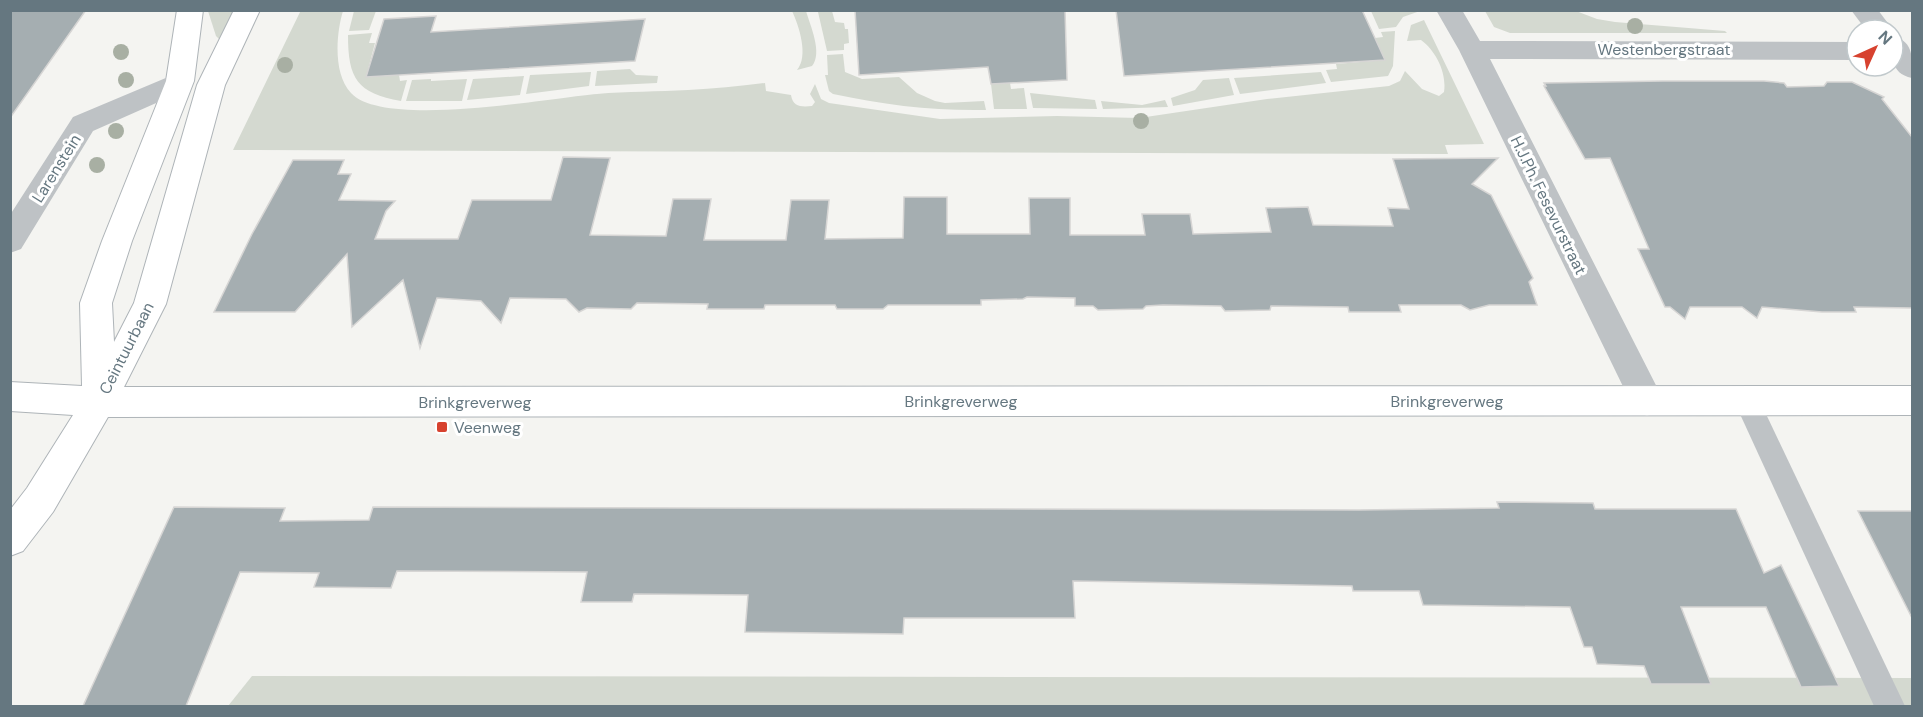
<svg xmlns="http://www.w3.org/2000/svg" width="1923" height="717" font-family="'DM Sans',sans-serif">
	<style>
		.green { fill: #d4d9d0 }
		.building { fill: #a5aeb1; stroke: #d6d5d4; stroke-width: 1.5 }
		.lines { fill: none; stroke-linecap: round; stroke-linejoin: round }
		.secondary-casing { stroke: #aeb4b8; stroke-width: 2 }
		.lane { fill: #bec2c5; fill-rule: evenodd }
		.street { fill: #bec2c5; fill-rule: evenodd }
		.secondary { fill: #fff; fill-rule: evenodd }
		.tree { fill: #a8afa3 }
		.poi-dot { fill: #d7422f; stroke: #fff; stroke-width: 2 }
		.labels { text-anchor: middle; stroke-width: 6; stroke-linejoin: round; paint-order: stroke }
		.street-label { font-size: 16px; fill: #657780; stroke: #fff }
		.poi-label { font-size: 16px; fill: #657780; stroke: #fff; text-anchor: start }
	</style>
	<rect width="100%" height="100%" fill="#f4f4f1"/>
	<g class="green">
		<path d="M301,10L343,11C336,34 333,74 351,93C384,129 549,98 597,94C627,91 658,92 688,90C714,89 739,86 765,83L766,91L791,95C793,107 801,107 812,106L815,102L810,94L815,84L821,99L829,103L940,119L1057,116L1139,118L1267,99L1389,86L1400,81L1405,71L1422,89L1439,96L1444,92C1447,73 1436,51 1421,40L1407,41L1411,25L1424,20L1484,144L1445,145L1448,154L233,150Z"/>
		<path d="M208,11H240L224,39H219L216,36Z"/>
		<path d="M354,11H376L369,30L349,31Z"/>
		<path d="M792,11H806C810,25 823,53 812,66L797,70C809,56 799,26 792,11Z"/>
		<path d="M832,11L835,22L844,23L845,29H848L849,43L844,44V50L827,51L818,12Z"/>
		<path d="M1420,11L1403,17L1396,27L1379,29L1371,11Z"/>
		<path d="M1485,11H1576L1597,19L1615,22L1725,31L1727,33H1510L1494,27Z"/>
		<path d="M1395,31L1393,66L1388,76L1331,82L1326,70L1337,69L1336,64L1384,60L1375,38L1383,37L1381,32Z"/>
		<path d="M372,33L369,43H375L366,77L399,75L400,81L407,80L401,101C357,93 348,79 348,35Z"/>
		<path d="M843,54L845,72L862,79L899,77L917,93L935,101L945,103L984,101L986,110C934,111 884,105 833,94L829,91L825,75H828L827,55Z"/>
		<path d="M630,69L636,75L658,76L657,83L595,86L597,71Z"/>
		<path d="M591,72L589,86L526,94L530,75Z"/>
		<path d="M1321,72L1326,83L1240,94L1234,78Z"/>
		<path d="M524,76L520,95L467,100L473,79Z"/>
		<path d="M1229,78L1234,95L1173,106L1171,98L1195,90L1203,80Z"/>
		<path d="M431,79V81L467,79L462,101H406L412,80Z"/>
		<path d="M1010,83L1011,89L1024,88L1027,109H994L991,84Z"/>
		<path d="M1030,93L1095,100L1097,109L1033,108Z"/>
		<path d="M1165,100L1168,107L1103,109L1101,101L1142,105Z"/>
		<path d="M252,676L1912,678V706H228Z"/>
	</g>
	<g class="building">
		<path d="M10,10H86L10,118Z"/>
		<path d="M855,10H1065L1067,80L991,84L988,67L859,75Z"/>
		<path d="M1116,10H1362L1385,60L1124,76Z"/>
		<path d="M436,16L431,32L645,19L635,61L366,77L384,19Z"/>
		<path d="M1663,81H1764L1784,83L1787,87L1824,86L1827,82H1852L1884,97L1882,99L1912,137V308L1854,307L1856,312H1822L1762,307L1757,318L1742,307H1690L1685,319L1670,307H1665L1638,249H1649L1610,158L1585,159L1544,86H1546L1544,83Z"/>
		<path d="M563,157L610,158L590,235L666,236L673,199H711L704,240H786L791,200H829L825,239L903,238L904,197H947V234H1030L1029,198H1070V235H1145L1142,214H1190L1193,234L1271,232L1266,208L1308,207L1313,225L1393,226L1388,208L1409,209L1393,159L1498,158L1472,184L1491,195L1533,278L1529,282L1537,305H1489L1470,310L1461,305H1399L1401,312H1349L1348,307L1271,306L1270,310L1225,311L1221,306L1163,305L1146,306L1143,309L1098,310L1093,306H1075V298L1027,297L1023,299L981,300V305H888L883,309H837L835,305H765L764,309H707L708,304L637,303L631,309L587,308L579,312L566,299L510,298L501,323L481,301L437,298L420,348L403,280L352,327L347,254L295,312H214L252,234L293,160H344L338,174H351L339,200L395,201L386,211L375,239H458L472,200H551Z"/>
		<path d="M1497,502L1593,503L1595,509H1736L1764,573L1781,565L1839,686L1801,687L1766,607H1681L1711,684H1651L1644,666L1597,664L1592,647H1584L1570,607L1423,605L1419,591H1353L1352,586L1073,581L1075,618H904L903,634L745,632L748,595L634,594L632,602H581L587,572L397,571L391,588L314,587L319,573L240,572L186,706H83L174,507L285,508L280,521L369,520L373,507L1359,510L1499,508Z"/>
		<path d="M1858,511H1912V618Z"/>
	</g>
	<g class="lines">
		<g class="secondary-casing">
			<path id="secondary" d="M177,10H203L194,81L132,241L112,303L114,342L134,303L197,85L234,10H260L225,85L166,304L124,387L1912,386V415L108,417L53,512L23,551L10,556V510L27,488L73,415L10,411V382L82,386L80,303L102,241L166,81Z"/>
		</g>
		<path class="lane" d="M1747,390L1756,393L1905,706H1874L1734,401L1738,393Z"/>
		<g class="street">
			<path d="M1436,10H1462L1480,41L1857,42V60L1490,59L1664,401L1659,411L1647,416L1635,411L1459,50Z"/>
			<path d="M1851,10H1878L1893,30H1866Z"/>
			<path d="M1893,36C1915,42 1912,59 1912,78C1889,73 1893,56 1893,36Z"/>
			<path d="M180,72L190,74L194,81L190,88L93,131L21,249L10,253V215L73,117Z"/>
		</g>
		<use href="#secondary" class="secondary"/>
	</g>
	<g class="tree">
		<circle cx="1635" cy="26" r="8"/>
		<circle cx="121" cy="52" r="8"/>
		<circle cx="285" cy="65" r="8"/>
		<circle cx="126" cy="80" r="8"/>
		<circle cx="1141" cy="121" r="8"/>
		<circle cx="116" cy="131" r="8"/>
		<circle cx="97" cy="165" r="8"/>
	</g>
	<rect class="poi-dot" x="436" y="421" width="12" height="12" rx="3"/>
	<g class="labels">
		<g class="street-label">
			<text x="1664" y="55">Westenbergstraat</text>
			<text transform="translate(56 168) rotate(-58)" y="6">Larenstein</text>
			<text transform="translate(1549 205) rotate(64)" y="6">H.J.Ph. Fesevurstraat</text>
			<text transform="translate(126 348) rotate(-63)" y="6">Ceintuurbaan</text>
			<text x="961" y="407">Brinkgreverweg</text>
			<text x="1447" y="407">Brinkgreverweg</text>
			<text x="475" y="408">Brinkgreverweg</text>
		</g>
		<g class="poi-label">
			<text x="454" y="433">Veenweg</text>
		</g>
	</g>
	<rect width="1923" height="717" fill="none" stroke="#657780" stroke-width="24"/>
	<g transform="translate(1875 48) rotate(45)"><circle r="28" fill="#ffffff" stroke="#c1c9cc" stroke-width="1.5"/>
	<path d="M0-4.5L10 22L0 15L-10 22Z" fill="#d7422f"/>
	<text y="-9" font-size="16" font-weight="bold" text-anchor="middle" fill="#657780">N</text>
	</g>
</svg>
